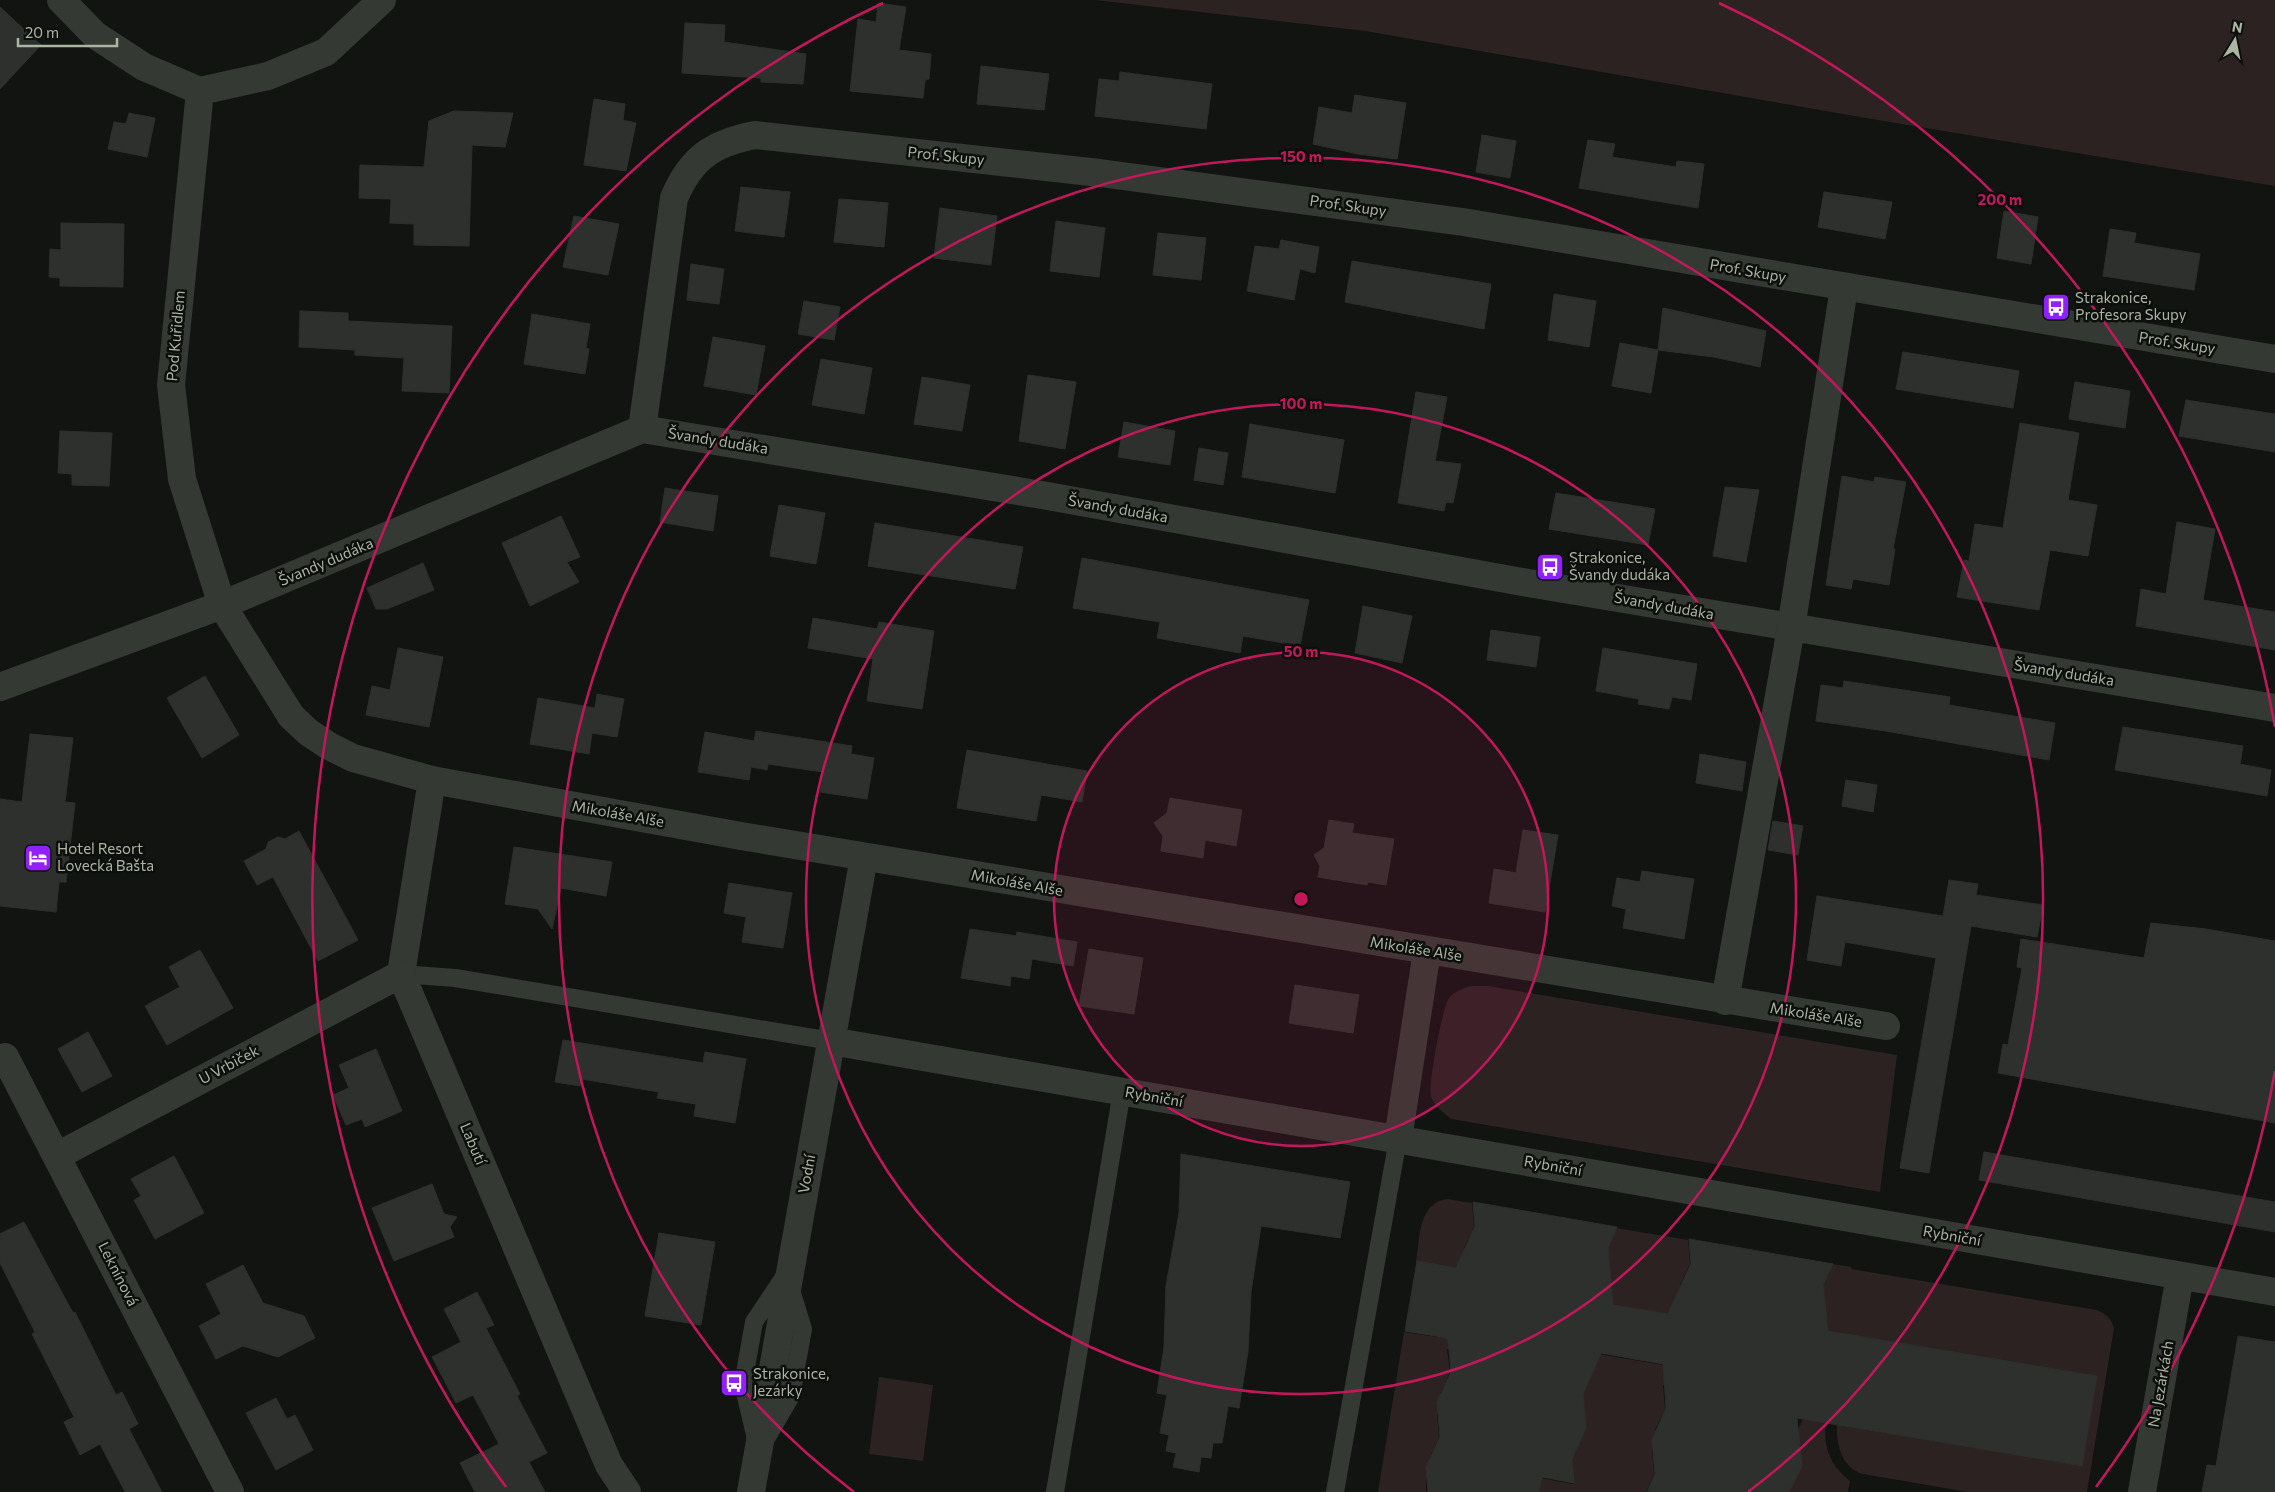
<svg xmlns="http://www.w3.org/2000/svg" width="2275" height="1492" font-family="Commissioner,sans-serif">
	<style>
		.green { fill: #2c2222 }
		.building { fill: #2d302c; stroke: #2c302c }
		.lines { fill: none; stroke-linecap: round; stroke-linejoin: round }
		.service { stroke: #343933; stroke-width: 18 }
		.minor { stroke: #343933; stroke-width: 28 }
		.ring { fill: none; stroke: #c2185b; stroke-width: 2.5 }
		.labels { text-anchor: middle; stroke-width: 5; stroke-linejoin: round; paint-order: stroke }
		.street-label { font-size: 15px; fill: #abb5a2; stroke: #0d0f0d }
		.poi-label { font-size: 15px; fill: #abb5a2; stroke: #0d0f0d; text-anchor: start }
		.centre { fill: #c2185b; stroke: #0d0f0d; stroke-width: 2.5 }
		.ring-label { font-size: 15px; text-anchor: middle; font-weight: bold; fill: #c2185b; stroke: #0d0f0d; stroke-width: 5; stroke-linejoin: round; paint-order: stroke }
	</style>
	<rect width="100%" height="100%" fill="#121412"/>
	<g class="green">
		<path d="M1095,0H2275V186L1872,119L1365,31Z"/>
		<path d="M1472,986H1488L1897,1055L1880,1192L1451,1119C1443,1112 1434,1106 1431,1096C1428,1084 1442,1009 1449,998C1455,991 1463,988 1472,986Z"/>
		<path d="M1447,1199L1472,1203L1474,1227L1464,1248L1497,1254L1492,1285L1449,1267L1416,1262C1420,1238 1418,1203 1447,1199Z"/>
		<path d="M1616,1228L1688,1240L1690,1263L1680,1285L1713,1290L1707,1322L1571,1298L1607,1249Z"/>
		<path d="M1832,1264L1852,1267L1851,1269L2097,1310C2106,1314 2111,1318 2114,1328L2087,1492H1968L1863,1474C1842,1468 1836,1445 1837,1425L2081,1466L2096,1377L1831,1343L1791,1304L1822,1286Z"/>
		<path d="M1439,1327L1480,1354L1447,1349L1450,1372L1440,1394L1472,1400L1469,1419L1437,1414L1439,1438L1429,1459L1461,1465L1458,1484L1426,1479V1492H1378L1404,1332L1437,1337Z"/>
		<path d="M1562,1348L1699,1371L1696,1391L1663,1385L1665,1409L1655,1430L1688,1436L1685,1456L1652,1450L1654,1474L1646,1492H1538L1540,1478L1573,1484Z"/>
		<path d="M879,1377L933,1385L923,1461L869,1454Z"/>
		<path d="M1830,1393C1824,1430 1818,1455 1850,1481L1848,1492H1788L1797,1432L1807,1410Z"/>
	</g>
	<g class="building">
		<path d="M878,3L906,7L899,50L931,54L929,79L925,80L923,98L850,91L858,19L876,22Z"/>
		<path d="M0,7L41,45L0,89Z"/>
		<path d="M685,23L725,25L724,42L806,54L803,84L761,82V78L682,73Z"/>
		<path d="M981,66L1049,74L1044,110L977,104Z"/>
		<path d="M1120,72L1212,84L1206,129L1095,116L1099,79L1119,81Z"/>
		<path d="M1355,95L1406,103L1397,159L1358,154L1313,144L1319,107L1352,113Z"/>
		<path d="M594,99L625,104L623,120L636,123L626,171L584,165Z"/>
		<path d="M454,111L513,113L505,147L472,145L469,246L414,245V224L390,223L391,199L359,198L360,165L424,167L429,121Z"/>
		<path d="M129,113L155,118L147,157L108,149L114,122L126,124Z"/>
		<path d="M1482,135L1516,141L1510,178L1476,172Z"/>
		<path d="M1588,140L1615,144L1612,157L1676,167L1677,161L1704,164L1698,208L1579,188Z"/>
		<path d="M741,187L790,192L784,237L735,231Z"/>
		<path d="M1824,192L1892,202L1885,239L1818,227Z"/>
		<path d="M839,199L888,203L884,247L834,242Z"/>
		<path d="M940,208L997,216L991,265L934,258Z"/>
		<path d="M2004,211L2038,217L2031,264L1997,258Z"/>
		<path d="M574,216L619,224L608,275L563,267Z"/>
		<path d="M1056,221L1105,228L1099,277L1050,271Z"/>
		<path d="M61,223L124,224L123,287L60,286V278L49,277L50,249L61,250Z"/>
		<path d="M2110,229L2136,233L2134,243L2200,254L2194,290L2103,276Z"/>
		<path d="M1158,233L1206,238L1201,280L1153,275Z"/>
		<path d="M1281,240L1319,247L1315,273L1300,269L1294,300L1247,291L1255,246L1279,249Z"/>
		<path d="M1352,261L1491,284L1484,329L1345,302Z"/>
		<path d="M691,264L724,269L719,304L687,300Z"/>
		<path d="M1554,294L1596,301L1589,347L1548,340Z"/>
		<path d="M804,301L840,307L834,340L798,334Z"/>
		<path d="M1663,308L1766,331L1760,367L1714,357L1658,350L1651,393L1612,386L1620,343L1658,350Z"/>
		<path d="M300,311L348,313V321L452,326L449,393L402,391L404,358L355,355V350L299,347Z"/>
		<path d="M532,314L590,324L586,348L589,349L585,374L524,364Z"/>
		<path d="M713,337L765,346L756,395L704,386Z"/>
		<path d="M1903,352L2019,371L2013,408L1896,389Z"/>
		<path d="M821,359L872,368L864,414L812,405Z"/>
		<path d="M1028,375L1076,382L1065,449L1019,441Z"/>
		<path d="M922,377L970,385L962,431L914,424Z"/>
		<path d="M2075,382L2130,391L2125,428L2069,419Z"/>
		<path d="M1416,392L1447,397L1435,461L1461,464L1453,503L1446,502L1444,511L1398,503Z"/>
		<path d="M2186,400L2275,414V452L2179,436Z"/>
		<path d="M1124,422L1175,431L1170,465L1118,457Z"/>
		<path d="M2020,423L2079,433L2068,500L2097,505L2088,556L2050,550L2039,610L1957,597L1964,560L1969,561L1975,524L2003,528Z"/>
		<path d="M1250,424L1344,440L1335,493L1242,477Z"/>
		<path d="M60,431L112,433L109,486L72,485V474L58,473Z"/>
		<path d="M1199,448L1228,453L1223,485L1194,480Z"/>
		<path d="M1842,476L1874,482L1875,477L1906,482L1893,549H1895L1889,585L1853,579L1851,589L1826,585Z"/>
		<path d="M1725,487L1759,490L1746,562L1713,556Z"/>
		<path d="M665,488L718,496L713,531L660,522Z"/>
		<path d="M1556,493L1655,509L1648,545L1549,529Z"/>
		<path d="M779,505L825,513L816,564L770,556Z"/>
		<path d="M561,516L580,557L567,562L579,582L530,606L502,543Z"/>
		<path d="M2177,522L2215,529L2203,600L2275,612V650L2136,626L2141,589L2166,594Z"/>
		<path d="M875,523L1023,547L1015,589L868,566Z"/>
		<path d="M1082,558L1309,600L1300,646L1243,636L1240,653L1157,638L1160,622L1073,608Z"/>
		<path d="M423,563L434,590L387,609H376L367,588Z"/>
		<path d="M1363,606L1412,616L1402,663L1355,653Z"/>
		<path d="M813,618L877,629L879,622L934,631L922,709L867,701L873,659L808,648Z"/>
		<path d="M1491,630L1540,637L1536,667L1487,660Z"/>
		<path d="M398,648L443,657L429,727L366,715L372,686L390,690Z"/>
		<path d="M1603,648L1697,664L1691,700L1672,697L1669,709L1638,704L1639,699L1596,691Z"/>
		<path d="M205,676L239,735L202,758L167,698Z"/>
		<path d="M1844,681L1950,697L1949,705L2055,723L2049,760L1886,731L1816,721L1821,685L1843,688Z"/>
		<path d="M597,694L624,699L617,737L592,733L589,754L530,744L538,698L595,708Z"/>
		<path d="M2123,727L2243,746L2240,764L2271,770L2267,796L2115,770Z"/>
		<path d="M756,731L852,746L851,754L874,758L867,799L820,792L823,772L768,764L767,770L751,767L749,780L698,772L705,732L754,741Z"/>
		<path d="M30,734L73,738L65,802L75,803L66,882H59L56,912L0,906V799L22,802Z"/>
		<path d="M967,750L1087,771L1082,802L1041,795L1036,821L957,808Z"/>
		<path d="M1700,754L1746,762L1742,791L1696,783Z"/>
		<path d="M1846,780L1877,785L1873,812L1842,806Z"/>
		<path d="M1170,798L1242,810L1236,846L1205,840L1203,858L1161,851L1163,836L1154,823L1167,813Z"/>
		<path d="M1329,820L1354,824L1352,833L1394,839L1386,885L1368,882L1367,885L1318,877L1320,866L1314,855L1324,848Z"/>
		<path d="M1773,821L1803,826L1798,855L1768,850Z"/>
		<path d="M1523,830L1558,835L1545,912L1489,903L1494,869L1516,873Z"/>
		<path d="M299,831L358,940L318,961L273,877L257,885L244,861L266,849L268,842L278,837L285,839Z"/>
		<path d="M514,847L612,862L606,896L561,888L552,929L538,909L505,904Z"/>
		<path d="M1642,871L1694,879L1684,939L1623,928L1626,909L1612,906L1617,878L1640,882Z"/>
		<path d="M1949,880L1978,884L1976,895L2043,905L2037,937L1971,926L1929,1173L1900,1168L1936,958L1845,942L1841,966L1807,960L1817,896L1943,916Z"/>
		<path d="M729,883L792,893L783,948L742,942L746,917L724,913Z"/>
		<path d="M2151,923L2206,929L2275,941V1123L1998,1073L2003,1044L2008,1045L2022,968L2017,967L2021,939L2144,958Z"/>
		<path d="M970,929L1016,936L1017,932L1077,942L1073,966L1032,959L1029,979L1011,976L1010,986L961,978Z"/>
		<path d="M1089,949L1143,958L1134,1014L1079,1006Z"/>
		<path d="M200,950L233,1008L167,1045L145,1006L180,987L169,967Z"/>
		<path d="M1295,985L1359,995L1353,1033L1289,1023Z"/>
		<path d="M88,1032L112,1076L82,1092L58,1049Z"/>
		<path d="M563,1040L703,1063L705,1052L746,1059L735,1123L694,1116L696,1104L657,1098L659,1092L582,1079L580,1086L555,1082Z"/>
		<path d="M376,1049L402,1111L365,1127L362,1119L346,1125L333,1095L349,1088L339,1065Z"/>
		<path d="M1984,1152L2275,1202V1232L1979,1180Z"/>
		<path d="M1181,1154L1350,1182L1340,1238L1261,1226L1251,1292L1248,1351L1239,1408L1228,1406L1222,1443H1213L1211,1458L1201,1457L1199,1472L1173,1467L1176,1453L1166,1451L1169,1435L1160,1433L1167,1395L1157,1393L1164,1347L1166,1286L1179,1213Z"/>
		<path d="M174,1156L204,1213L155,1239L134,1200L141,1196L131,1179Z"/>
		<path d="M432,1184L444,1214L457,1217L450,1227L454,1237L394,1261L372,1208Z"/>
		<path d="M1473,1202L1617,1227L1608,1248L1613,1305L1668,1314L1691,1263L1689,1239L1833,1264L1823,1285L1828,1331L2097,1376L2082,1466L1797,1418L1802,1466L1789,1492H1647L1655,1474L1652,1440L1666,1408L1663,1364L1601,1353L1583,1394L1586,1428L1572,1459L1574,1483L1542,1477L1539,1492H1428L1426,1467L1440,1437L1437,1402L1451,1372L1448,1338L1405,1331L1417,1261L1456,1268L1475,1226Z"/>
		<path d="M24,1222L73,1313L75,1312L116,1395L122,1392L138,1424L129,1429L162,1492H125L100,1444L80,1455L64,1422L74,1417L32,1334L35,1332L0,1263V1234Z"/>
		<path d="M659,1233L715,1242L701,1325L645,1316Z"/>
		<path d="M243,1265L263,1303L304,1316L315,1338L278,1357L243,1346L216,1359L199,1326L221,1314L206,1284Z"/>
		<path d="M477,1292L494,1325L486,1328L520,1394L517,1396L547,1453L529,1462L545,1492H475L460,1463L499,1444L473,1395L456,1403L432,1357L461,1342L444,1309Z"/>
		<path d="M2238,1336L2275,1342V1492H2202L2207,1465L2216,1466Z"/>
		<path d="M276,1398L287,1419L295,1415L313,1450L276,1470L246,1413Z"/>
	</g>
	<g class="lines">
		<g class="service">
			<path d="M401,974L455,978L831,1041"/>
			<path d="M767,1437L791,1396L803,1329L790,1287"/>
			<path d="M756,1439L743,1384L754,1322L784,1277"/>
			<path d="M1055,1492L1122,1091"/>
			<path d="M1335,1492L1398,1139"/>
		</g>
		<g class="minor">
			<path d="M61,0L95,35L144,67L200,91L268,76L326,52L382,0"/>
			<path d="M200,91L171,385L182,479L222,605L291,716L308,732L329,746L353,758L432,780L741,836L1886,1026"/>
			<path d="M642,429L674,198C691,158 713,143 755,135L1100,173L1463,222L2275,359"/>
			<path d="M0,687L222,605L642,429L1042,495L1528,583L2275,708"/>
			<path d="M432,780L401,974L609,1465L627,1492"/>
			<path d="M1725,1001L1791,628L1844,288"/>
			<path d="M831,1041L2275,1292"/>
			<path d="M5,1057L230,1492"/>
			<path d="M1398,1139L1427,951"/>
			<path d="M57,1156L401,974"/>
			<path d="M751,1492L864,857"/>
			<path d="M2142,1492L2180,1276"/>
		</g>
	</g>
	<circle cx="1301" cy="899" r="247" fill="#c2185b" fill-opacity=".12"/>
	<g class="ring">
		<circle cx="1301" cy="899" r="247"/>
		<circle cx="1301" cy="899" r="495"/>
		<path d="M854 1492A742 742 0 1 1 1748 1492"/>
		<path d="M2275 1071A989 989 0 0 1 2096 1487M506 1487A989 989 0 0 1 883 3M1719 3A989 989 0 0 1 2275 727"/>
	</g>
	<defs>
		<g id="bus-square" transform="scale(1.4375)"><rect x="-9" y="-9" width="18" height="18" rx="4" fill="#9220fe" stroke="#0d0f0d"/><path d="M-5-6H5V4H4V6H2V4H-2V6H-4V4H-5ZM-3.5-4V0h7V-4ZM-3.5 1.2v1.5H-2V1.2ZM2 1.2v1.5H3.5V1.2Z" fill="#fff"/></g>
		<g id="hotel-square" transform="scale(1.4375)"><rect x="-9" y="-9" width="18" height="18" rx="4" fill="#9220fe" stroke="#0d0f0d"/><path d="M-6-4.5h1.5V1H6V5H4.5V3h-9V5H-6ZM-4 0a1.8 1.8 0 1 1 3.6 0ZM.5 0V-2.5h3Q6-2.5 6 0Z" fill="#fff"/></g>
	</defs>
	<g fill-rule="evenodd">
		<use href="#bus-square" x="2056" y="307"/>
		<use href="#bus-square" x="1550" y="567"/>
		<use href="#hotel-square" x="38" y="858"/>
		<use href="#bus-square" x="734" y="1383"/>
	</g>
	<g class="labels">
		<g class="street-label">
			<text transform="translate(946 156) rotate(6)" y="5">Prof. Skupy</text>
			<text transform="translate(1348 206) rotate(8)" y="5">Prof. Skupy</text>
			<text transform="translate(1748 271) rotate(10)" y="5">Prof. Skupy</text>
			<text transform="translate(176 336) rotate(-85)" y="5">Pod Kuřidlem</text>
			<text transform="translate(2177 343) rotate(9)" y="5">Prof. Skupy</text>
			<text transform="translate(718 441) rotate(9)" y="5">Švandy dudáka</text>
			<text transform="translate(1118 509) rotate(10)" y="5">Švandy dudáka</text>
			<text transform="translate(326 562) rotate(-23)" y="5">Švandy dudáka</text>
			<text transform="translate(1664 606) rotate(10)" y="5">Švandy dudáka</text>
			<text transform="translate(2064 673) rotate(9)" y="5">Švandy dudáka</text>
			<text transform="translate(618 814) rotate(10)" y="5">Mikoláše Alše</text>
			<text transform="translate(1017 883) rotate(10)" y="5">Mikoláše Alše</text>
			<text transform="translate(1416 949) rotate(9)" y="5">Mikoláše Alše</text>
			<text transform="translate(1816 1015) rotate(9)" y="5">Mikoláše Alše</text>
			<text transform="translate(229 1065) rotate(-28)" y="5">U Vrbiček</text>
			<text transform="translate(1154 1097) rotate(10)" y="5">Rybniční</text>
			<text transform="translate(473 1144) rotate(67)" y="5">Labutí</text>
			<text transform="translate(1553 1166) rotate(10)" y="5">Rybniční</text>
			<text transform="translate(807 1174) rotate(-80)" y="5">Vodní</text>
			<text transform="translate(1952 1236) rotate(10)" y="5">Rybniční</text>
			<text transform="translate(118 1274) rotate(63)" y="5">Leknínová</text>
			<text transform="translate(2161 1384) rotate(-80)" y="5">Na Jezárkách</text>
		</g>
		<g class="poi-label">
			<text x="2075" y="303">Strakonice,<tspan x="2075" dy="17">Profesora Skupy</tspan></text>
			<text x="1569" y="563">Strakonice,<tspan x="1569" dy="17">Švandy dudáka</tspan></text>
			<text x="57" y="854">Hotel Resort<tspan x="57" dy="17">Lovecká Bašta</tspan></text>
			<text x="753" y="1379">Strakonice,<tspan x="753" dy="17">Jezárky</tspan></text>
		</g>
	</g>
	<circle cx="1301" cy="899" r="8" class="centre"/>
	<g class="ring-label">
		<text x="1301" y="162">150 m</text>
		<text x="2000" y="205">200 m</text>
		<text x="1301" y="409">100 m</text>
		<text x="1301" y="657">50 m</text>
	</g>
	<g transform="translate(2235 40) rotate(10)" stroke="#0d0f0d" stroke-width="4" paint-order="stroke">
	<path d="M0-4L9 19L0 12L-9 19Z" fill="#abb5a2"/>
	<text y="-8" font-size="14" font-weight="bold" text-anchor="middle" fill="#abb5a2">N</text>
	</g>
	<path d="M18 38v8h99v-8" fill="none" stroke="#abb5a2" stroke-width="2.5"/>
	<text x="25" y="38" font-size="15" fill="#abb5a2" stroke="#0d0f0d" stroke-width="4" paint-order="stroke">20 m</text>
</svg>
